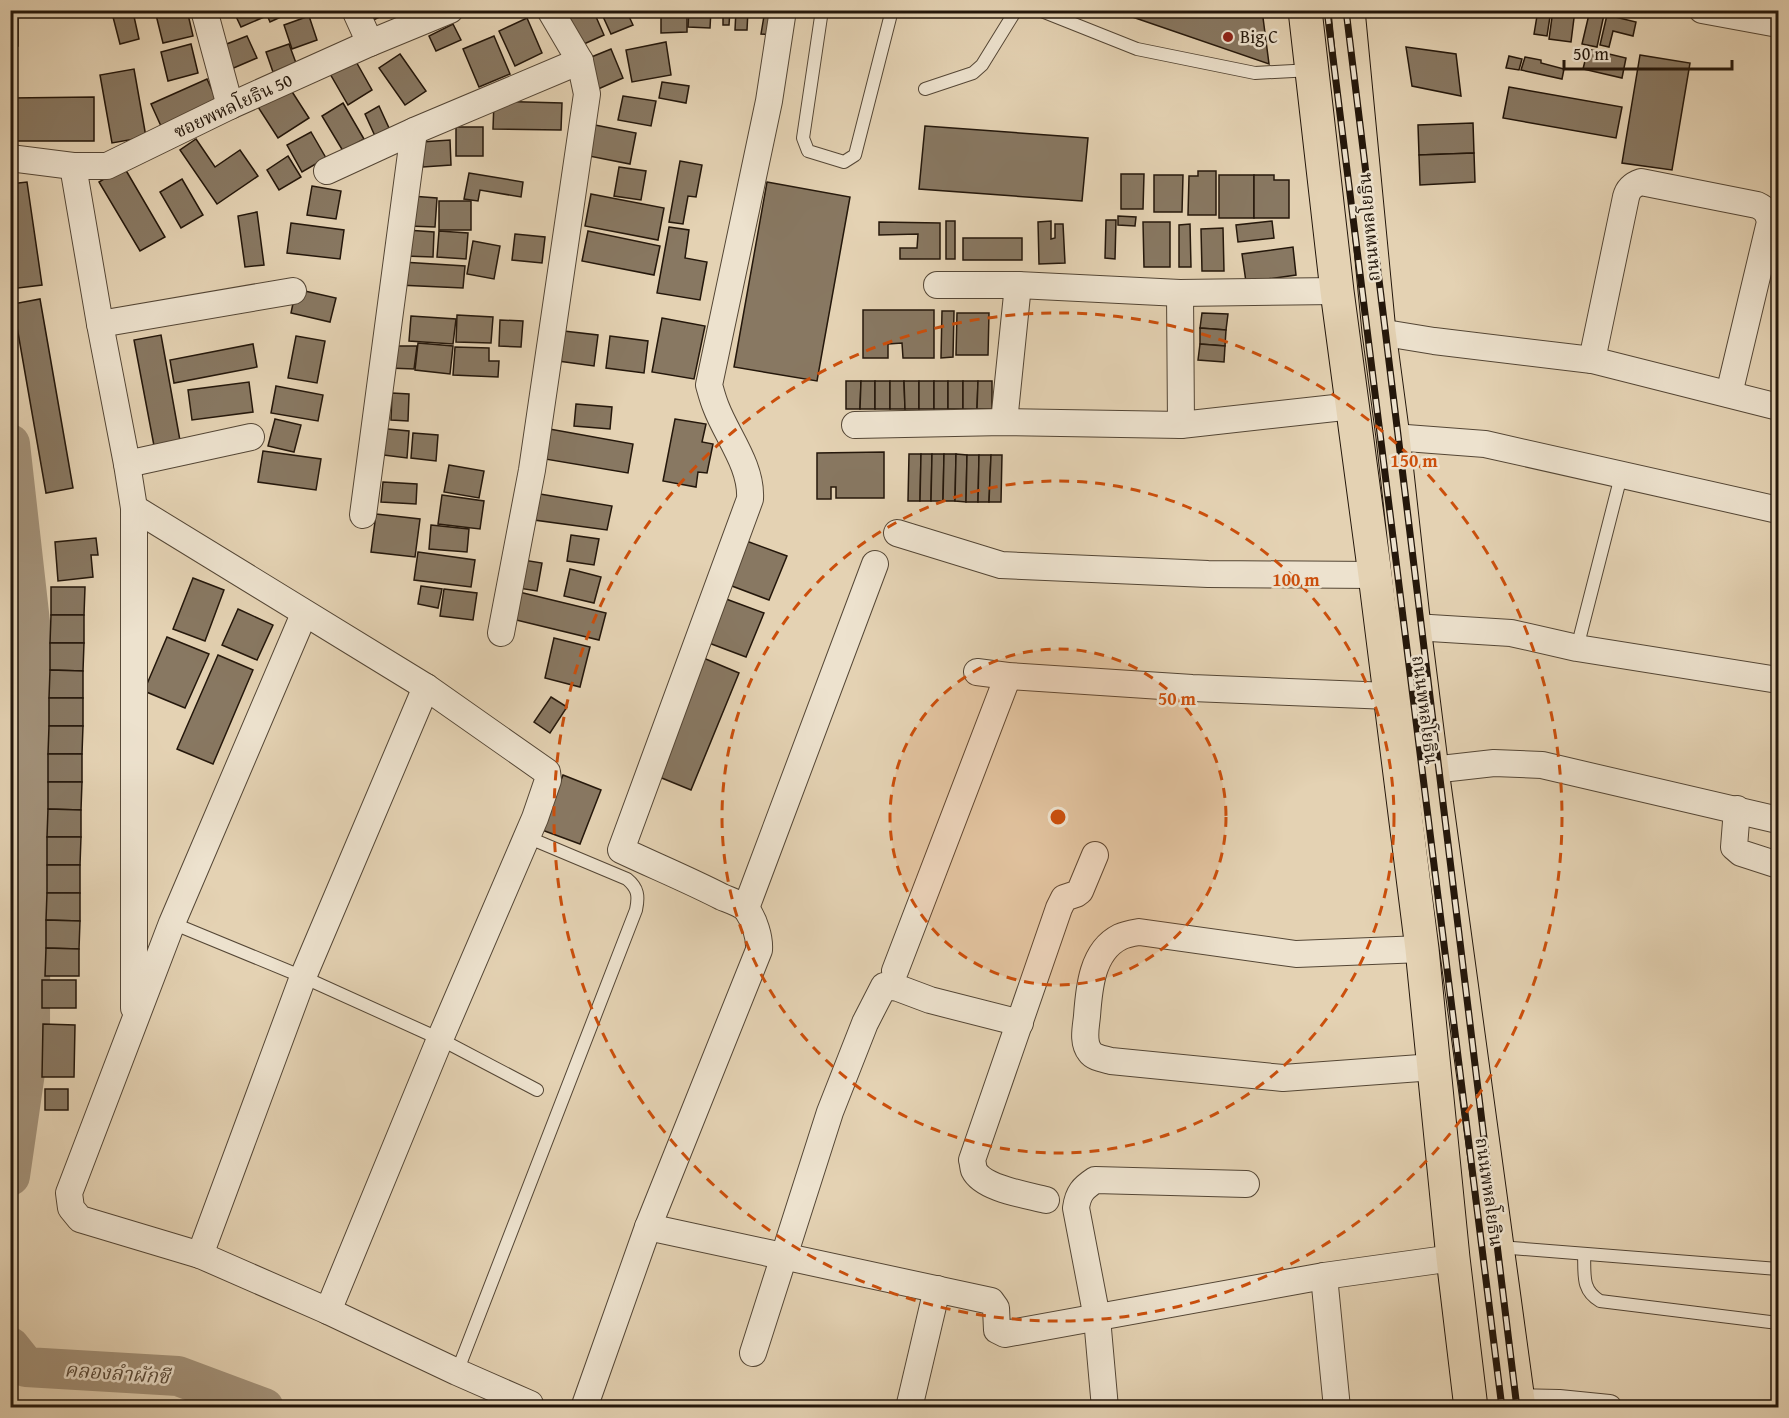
<svg xmlns="http://www.w3.org/2000/svg" width="1789" height="1418" font-family="'Gentium Book Plus','Noto Serif Thai',serif">
	<style>
		.lines { fill: none; stroke-linecap: round; stroke-linejoin: round }
		.river { stroke: #a3927a; stroke-width: 40 }
		.building { fill: #887862; stroke: #24170b; stroke-width: 1.5 }
		.service-casing { stroke: #544635; stroke-width: 14 }
		.minor-casing { stroke: #544635; stroke-width: 28 }
		.primary-casing { stroke: #24170b; stroke-width: 35 }
		.service { stroke: #ede2ce; stroke-width: 12 }
		.minor { stroke: #ede2ce; stroke-width: 26 }
		.primary { stroke: #e4d2b3; stroke-width: 33 }
		.rail-casing { stroke: #24170b; stroke-width: 7 }
		.rail { stroke: #ede2ce; stroke-width: 4.5; stroke-dasharray: 14; stroke-linecap: butt }
		.ring { fill: none; stroke: #cb4f0c; stroke-width: 3; stroke-dasharray: 10 8 }
		.poi-dot { fill: #8f2418; stroke: #ede2ce; stroke-width: 2 }
		.labels { text-anchor: middle; stroke-width: 5; stroke-linejoin: round; paint-order: stroke }
		.poi-label { font-size: 18px; fill: #24170b; stroke: #ede2ce; text-anchor: start }
		.street-label { font-size: 18px; fill: #24170b; stroke: #ede2ce }
		.water-label { font-size: 20px; font-style: italic; fill: #574837; stroke: #ede2ce }
		.centre { fill: #cb4f0c; stroke: #ede2ce; stroke-width: 3 }
		.ring-label { font-size: 18px; text-anchor: middle; font-weight: bold; fill: #cb4f0c; stroke: #ede2ce; stroke-width: 5; stroke-linejoin: round; paint-order: stroke }
	</style>
	<rect width="100%" height="100%" fill="#e4d2b3"/>
	<filter id="stains"><feTurbulence type="fractalNoise" baseFrequency=".00333" numOctaves="4"/><feColorMatrix values="0 0 0 0 .2 0 0 0 0 .09 0 0 0 0 .02 0 0 0 .5 -.17"/></filter>
	<radialGradient id="worn" r=".72"><stop offset=".6" stop-color="#630" stop-opacity="0"/><stop offset="1" stop-color="#630" stop-opacity=".3"/></radialGradient>
	<g class="lines">
		<g class="river">
			<path d="M10,444L31,631L30,1038L10,1176"/>
			<path d="M10,1347L26,1367L178,1376L264,1408"/>
		</g>
	</g>
	<g class="building">
		<rect x="10" y="10" width="8" height="36"/>
		<path d="M187,10L193,36L163,43L155,11Z"/>
		<path d="M233,10H261L264,17L241,27Z"/>
		<path d="M265,10H296L270,22Z"/>
		<path d="M358,10H394L365,24Z"/>
		<path d="M557,10H593L604,35L575,48Z"/>
		<path d="M600,10H626L633,25L611,34Z"/>
		<path d="M687,10V32L661,33V11Z"/>
		<path d="M689,10H711L710,28L688,27Z"/>
		<path d="M723,10H730L729,25H723Z"/>
		<path d="M736,10H748L747,30H735Z"/>
		<path d="M765,10H775L771,35L761,34Z"/>
		<path d="M1112,10H1262L1269,64Z"/>
		<path d="M1538,10H1551L1547,36L1534,34Z"/>
		<path d="M1553,10H1575L1571,42L1549,39Z"/>
		<path d="M1590,10H1605L1597,47L1582,44Z"/>
		<path d="M133,12L139,39L120,44L113,17Z"/>
		<path d="M1607,15L1636,22L1633,36L1613,31L1609,47L1600,45Z"/>
		<path d="M309,16L317,40L292,49L284,25Z"/>
		<path d="M527,18L542,53L515,66L499,31Z"/>
		<path d="M453,24L461,40L436,51L429,36Z"/>
		<path d="M247,36L257,58L229,70L219,47Z"/>
		<path d="M494,36L510,74L479,87L463,49Z"/>
		<path d="M666,42L671,75L632,82L626,50Z"/>
		<path d="M191,44L198,73L168,81L161,52Z"/>
		<path d="M289,44L296,63L273,72L266,52Z"/>
		<path d="M1406,47L1456,54L1461,96L1412,86Z"/>
		<path d="M611,49L623,78L596,90L584,60Z"/>
		<path d="M1588,49L1626,58L1622,78L1583,69Z"/>
		<path d="M400,54L426,91L405,105L379,68Z"/>
		<path d="M1640,55L1690,63L1672,170L1622,163Z"/>
		<path d="M1509,56L1522,59L1519,70L1506,68Z"/>
		<path d="M1525,57L1541,60V63L1564,69L1562,79L1521,70Z"/>
		<path d="M354,58L372,90L348,105L329,72Z"/>
		<rect x="10" y="65" width="6" height="29"/>
		<path d="M134,69L146,137L112,143L100,75Z"/>
		<path d="M207,79L217,101L161,126L151,104Z"/>
		<path d="M662,82L689,86L686,103L659,98Z"/>
		<path d="M289,87L309,118L278,138L258,107Z"/>
		<path d="M1509,87L1622,107L1616,138L1503,118Z"/>
		<path d="M623,96L656,101L651,126L618,120Z"/>
		<path d="M94,97V141H10V98Z"/>
		<path d="M494,101L562,103L561,130L493,129Z"/>
		<path d="M343,103L364,139L343,151L322,116Z"/>
		<path d="M379,106L389,128L375,136L365,114Z"/>
		<path d="M1473,123L1474,153L1419,155L1418,125Z"/>
		<path d="M595,125L636,133L630,164L589,156Z"/>
		<path d="M925,126L1088,138L1082,201L919,189Z"/>
		<rect x="456" y="127" width="27" height="29"/>
		<path d="M311,132L326,158L302,172L287,145Z"/>
		<path d="M196,139L215,167L240,150L258,176L217,204L180,150Z"/>
		<path d="M450,140L451,165L423,167L421,142Z"/>
		<path d="M1474,153L1475,182L1420,185L1419,155Z"/>
		<path d="M288,156L301,177L279,190L267,170Z"/>
		<path d="M680,161L702,165L696,197L688,196L683,224L669,222Z"/>
		<path d="M124,167L165,237L140,251L99,182Z"/>
		<path d="M619,167L646,171L641,200L614,196Z"/>
		<path d="M1198,171H1216V215H1188L1189,176H1198Z"/>
		<path d="M469,173L523,182L521,197L480,190L478,201L464,199Z"/>
		<path d="M1121,174H1144L1143,209H1121Z"/>
		<path d="M1154,175H1183L1182,212H1154Z"/>
		<rect x="1219" y="175" width="35" height="43"/>
		<path d="M1254,175H1274V180H1289V218H1254Z"/>
		<path d="M182,179L203,215L181,228L160,192Z"/>
		<path d="M27,182L42,285L10,289V184Z"/>
		<path d="M767,182L850,197L817,381L734,367Z"/>
		<path d="M312,186L341,191L336,219L307,215Z"/>
		<path d="M591,194L664,208L658,240L585,226Z"/>
		<path d="M411,196L437,198L435,227L409,226Z"/>
		<rect x="439" y="201" width="32" height="29"/>
		<path d="M257,212L264,265L245,267L238,216Z"/>
		<path d="M1118,216L1136,217L1135,226L1118,225Z"/>
		<path d="M1106,220H1116L1115,259L1105,258Z"/>
		<rect x="946" y="221" width="9" height="38"/>
		<path d="M1051,221V239L1055,238V224H1063L1065,263L1039,264L1038,222Z"/>
		<path d="M1272,221L1274,238L1238,242L1236,225Z"/>
		<path d="M879,222L940,223V259H900V248H917L918,234L879,235Z"/>
		<path d="M1143,222H1170V267H1144Z"/>
		<path d="M291,223L344,230L340,259L287,253Z"/>
		<path d="M1190,224L1191,267H1179V225Z"/>
		<path d="M669,227L689,230L685,258L707,262L700,300L657,293Z"/>
		<path d="M1223,228L1224,271H1202L1201,229Z"/>
		<path d="M407,230L434,232L433,257L405,256Z"/>
		<path d="M439,231L468,233L466,259L437,257Z"/>
		<path d="M588,231L660,246L654,275L582,261Z"/>
		<path d="M515,234L545,237L542,263L512,260Z"/>
		<rect x="963" y="238" width="59" height="22"/>
		<path d="M473,241L500,246L494,279L467,274Z"/>
		<path d="M1293,247L1296,275L1246,282L1242,254Z"/>
		<path d="M402,262L465,266L463,288L398,285Z"/>
		<path d="M296,289L336,298L330,322L291,313Z"/>
		<path d="M40,299L73,488L46,493L13,304Z"/>
		<path d="M863,310H934V358H903L902,343L888,344V358H863Z"/>
		<path d="M942,311H954L953,357L941,358Z"/>
		<path d="M957,313H989L988,355H956Z"/>
		<path d="M1202,313L1228,314L1226,330L1200,328Z"/>
		<path d="M457,315L493,317L491,343L456,342Z"/>
		<path d="M411,316L456,319L453,344L409,341Z"/>
		<path d="M662,318L705,326L694,379L652,372Z"/>
		<path d="M500,320L523,321L521,347L499,346Z"/>
		<path d="M1200,328L1226,330L1225,346L1200,344Z"/>
		<path d="M555,330L598,335L594,366L551,360Z"/>
		<path d="M161,335L181,446L155,451L134,340Z"/>
		<path d="M296,336L325,341L317,383L288,378Z"/>
		<path d="M610,336L648,341L644,373L606,368Z"/>
		<path d="M418,343L453,346L450,374L415,370Z"/>
		<path d="M253,344L257,367L174,383L170,360Z"/>
		<path d="M1200,344L1225,346L1224,362L1198,360Z"/>
		<path d="M390,346H417L414,369L389,368Z"/>
		<path d="M455,347L489,348V361H499L498,377L453,375Z"/>
		<path d="M846,381H861L860,409H846Z"/>
		<path d="M861,381H875V409H860Z"/>
		<rect x="875" y="381" width="15" height="28"/>
		<path d="M890,381H904L905,409H890Z"/>
		<path d="M904,381H919V409H905Z"/>
		<rect x="919" y="381" width="15" height="28"/>
		<rect x="934" y="381" width="14" height="28"/>
		<rect x="948" y="381" width="15" height="28"/>
		<path d="M963,381H978L977,409H963Z"/>
		<path d="M978,381H992V409H977Z"/>
		<path d="M249,382L253,412L192,420L188,390Z"/>
		<path d="M276,386L323,395L318,421L271,413Z"/>
		<path d="M392,393L409,394L408,421L391,420Z"/>
		<path d="M576,404L612,407L610,429L574,426Z"/>
		<path d="M275,419L301,425L294,452L268,446Z"/>
		<path d="M675,419L706,424L702,442L713,444L707,473L698,472L696,487L663,481Z"/>
		<path d="M377,428L409,431L407,458L376,454Z"/>
		<path d="M544,428L633,444L628,473L539,458Z"/>
		<path d="M413,433L438,435L436,461L411,458Z"/>
		<path d="M263,451L321,459L316,490L258,482Z"/>
		<path d="M884,452V498H836V487H831V499H817V453Z"/>
		<path d="M909,454H921L920,501H908Z"/>
		<path d="M921,454H932L931,501H920Z"/>
		<path d="M932,454H944L943,501H931Z"/>
		<path d="M944,454H956L955,501H943Z"/>
		<path d="M956,454L967,455L966,502L955,501Z"/>
		<path d="M967,455H979L978,502H966Z"/>
		<path d="M979,455H991L989,502H978Z"/>
		<path d="M991,455H1002L1001,502H989Z"/>
		<path d="M449,465L484,471L479,498L444,492Z"/>
		<path d="M383,482L417,484L416,504L381,502Z"/>
		<path d="M534,493L612,506L607,530L527,519Z"/>
		<path d="M442,495L484,501L480,529L438,524Z"/>
		<path d="M376,514L420,519L415,557L371,552Z"/>
		<path d="M431,525L469,529L467,552L429,549Z"/>
		<path d="M571,535L599,539L594,565L567,561Z"/>
		<path d="M96,538L98,555H91L93,577L58,581L55,542Z"/>
		<path d="M741,539L787,556L769,600L724,583Z"/>
		<path d="M418,552L475,560L471,587L414,580Z"/>
		<path d="M517,559L542,563L537,591L512,587Z"/>
		<path d="M570,569L601,577L594,603L564,596Z"/>
		<path d="M193,578L224,590L205,641L173,629Z"/>
		<path d="M421,586L442,589L438,608L418,604Z"/>
		<path d="M51,587H85L84,615H51Z"/>
		<path d="M444,589L477,593L473,620L440,616Z"/>
		<path d="M515,591L606,613L599,640L508,618Z"/>
		<path d="M718,596L764,613L746,657L701,640Z"/>
		<path d="M238,609L273,625L257,660L222,645Z"/>
		<path d="M51,615H84V643H50Z"/>
		<path d="M167,637L209,654L185,708L144,691Z"/>
		<path d="M554,638L590,647L580,687L545,678Z"/>
		<path d="M50,643H84L83,671L50,670Z"/>
		<path d="M218,655L253,670L213,764L177,749Z"/>
		<path d="M701,657L739,673L691,790L652,774Z"/>
		<path d="M50,670L83,671V698H49Z"/>
		<path d="M551,697L567,707L550,733L534,722Z"/>
		<rect x="49" y="698" width="34" height="28"/>
		<path d="M49,726H83L82,754H48Z"/>
		<rect x="48" y="754" width="34" height="28"/>
		<path d="M563,775L601,790L580,844L542,830Z"/>
		<path d="M48,782H82L81,810L48,809Z"/>
		<path d="M48,809L81,810V837H47Z"/>
		<path d="M47,837H81L80,865H47Z"/>
		<rect x="47" y="865" width="33" height="28"/>
		<path d="M47,893H80V921L46,920Z"/>
		<path d="M46,920L80,921L79,949L46,948Z"/>
		<path d="M46,948L79,949V976H45Z"/>
		<rect x="42" y="980" width="34" height="28"/>
		<path d="M43,1024L75,1025L74,1077H42Z"/>
		<rect x="45" y="1089" width="23" height="21"/>
	</g>
	<g class="lines">
		<g class="service-casing">
			<g id="service">
				<path d="M822,10L803,138L808,151L844,162L855,155L892,10"/>
				<path d="M1039,10L1137,49L1255,73L1312,70"/>
				<path d="M925,89L973,73L982,65L1016,10"/>
				<path d="M1577,648L1621,476"/>
				<path d="M172,923L303,977L440,1039L537,1090"/>
				<path d="M1499,1247L1778,1269"/>
				<path d="M1584,1254C1585,1274 1581,1290 1600,1301L1778,1323"/>
				<path d="M457,1372L636,910C639,896 638,888 627,879L527,837"/>
			</g>
		</g>
		<g class="minor-casing">
			<g id="minor">
				<path d="M204,10L230,106"/>
				<path d="M355,10L370,43"/>
				<path d="M1702,10L1778,24"/>
				<path d="M10,158L73,166H107L230,106L370,43L450,10"/>
				<path d="M73,166L100,324L127,464L134,508V1008"/>
				<path d="M327,171L414,131L580,61"/>
				<path d="M937,285H1018L1180,293L1337,291"/>
				<path d="M1180,293L1181,425"/>
				<path d="M100,324L293,291"/>
				<path d="M1379,332L1434,341L1592,360L1778,407"/>
				<path d="M1592,360L1626,197C1628,189 1632,185 1641,182L1757,205C1766,209 1768,213 1770,222L1729,394"/>
				<path d="M1004,422L1018,285"/>
				<path d="M855,425L1004,422L1181,425L1353,406"/>
				<path d="M1393,437L1485,444L1778,510"/>
				<path d="M127,464L251,437"/>
				<path d="M134,508L426,687L547,772L548,780L535,818L440,1039L328,1311"/>
				<path d="M363,515L414,131"/>
				<path d="M897,533L1001,565L1208,574L1375,575"/>
				<path d="M304,614L172,923L69,1193L71,1208L80,1219L200,1255L328,1311L457,1372L530,1404"/>
				<path d="M1414,627L1511,633L1577,648L1778,680"/>
				<path d="M501,633L532,470L587,94L580,61L550,10"/>
				<path d="M977,672L1008,676L1192,688L1390,696"/>
				<path d="M1432,770L1494,763L1542,765L1778,820"/>
				<path d="M1737,809L1734,847L1741,853L1778,865"/>
				<path d="M746,908L875,564"/>
				<path d="M1422,949L1296,954L1139,932C1133,933 1126,934 1120,937C1092,951 1089,988 1087,1016C1086,1027 1082,1042 1090,1052C1094,1058 1105,1059 1111,1061L1283,1078L1434,1067"/>
				<path d="M895,971L1008,676"/>
				<path d="M1046,1200C1027,1195 983,1189 974,1170C973,1167 973,1163 972,1160L1059,908L1064,898L1076,894L1080,891L1095,855"/>
				<path d="M648,1227L991,1301L996,1308L997,1330L1005,1334L1324,1276L1453,1258"/>
				<path d="M200,1255L303,977L426,687"/>
				<path d="M1324,1276L1337,1408"/>
				<path d="M753,1353L830,1112L865,1023L884,986L898,988L930,1000L1020,1023"/>
				<path d="M1518,1402L1559,1403L1609,1408"/>
				<path d="M584,1408L648,1227L759,950C760,937 754,920 747,910C742,904 729,900 722,897C689,880 655,866 621,850L750,499C752,466 727,436 716,407C713,400 711,392 709,385L769,101L783,10"/>
				<path d="M909,1408L937,1289"/>
				<path d="M1105,1408L1097,1318L1076,1208C1078,1193 1083,1188 1095,1180L1246,1184"/>
			</g>
		</g>
		<g class="primary-casing">
			<g id="primary">
				<path d="M1305,10L1337,291L1375,575L1422,949L1453,1258L1471,1408"/>
				<path d="M1348,10L1379,332L1393,437L1414,627L1432,770L1519,1408"/>
			</g>
		</g>
		<use href="#service" class="service"/>
		<use href="#minor" class="minor"/>
		<use href="#primary" class="primary"/>
		<g class="rail-casing">
			<g id="rail">
				<path d="M1327,10L1502,1408"/>
				<path d="M1346,10L1517,1408"/>
			</g>
		</g>
		<use href="#rail" class="rail"/>
	</g>
	<circle cx="1058" cy="817" r="168" fill="#cb4f0c" fill-opacity=".12"/>
	<g class="ring">
		<circle cx="1058" cy="817" r="168"/>
		<circle cx="1058" cy="817" r="336"/>
		<circle cx="1058" cy="817" r="504"/>
	</g>
	<circle class="poi-dot" cx="1228" cy="37" r="6"/>
	<g class="labels">
		<g class="poi-label">
			<text x="1240" y="43">Big C</text>
		</g>
		<g class="street-label">
			<text transform="translate(233 106) rotate(-25)" y="6">ซอยพหลโยธิน 50</text>
			<text transform="translate(1369 227) rotate(-95)" y="6">ถนนพหลโยธิน</text>
			<text transform="translate(1425 710) rotate(83)" y="6">ถนนพหลโยธิน</text>
			<text transform="translate(1489 1192) rotate(82)" y="6">ถนนพหลโยธิน</text>
		</g>
		<g class="water-label">
			<text transform="translate(117 1373) rotate(4)" y="7">คลองลำผักชี</text>
		</g>
	</g>
	<circle cx="1058" cy="817" r="9" class="centre"/>
	<g class="ring-label">
		<text x="1414" y="467">150 m</text>
		<text x="1296" y="586">100 m</text>
		<text x="1177" y="705">50 m</text>
	</g>
	<rect width="1789" height="1418" fill="none" stroke="#e4d2b3" stroke-width="36"/>
	<rect x="12" y="12" width="1765" height="1394" fill="none" stroke="#24170b" stroke-width="3"/>
	<rect x="18" y="18" width="1753" height="1382" fill="none" stroke="#24170b" stroke-width="1.5"/>
	<path d="M1564 60v9h168v-9" fill="none" stroke="#24170b" stroke-width="3"/>
	<text x="1573" y="60" font-size="18" fill="#24170b" stroke="#ede2ce" stroke-width="4.5" paint-order="stroke">50 m</text>
	<rect width="100%" height="100%" filter="url(#stains)"/>
	<rect width="100%" height="100%" fill="url(#worn)"/>
</svg>
